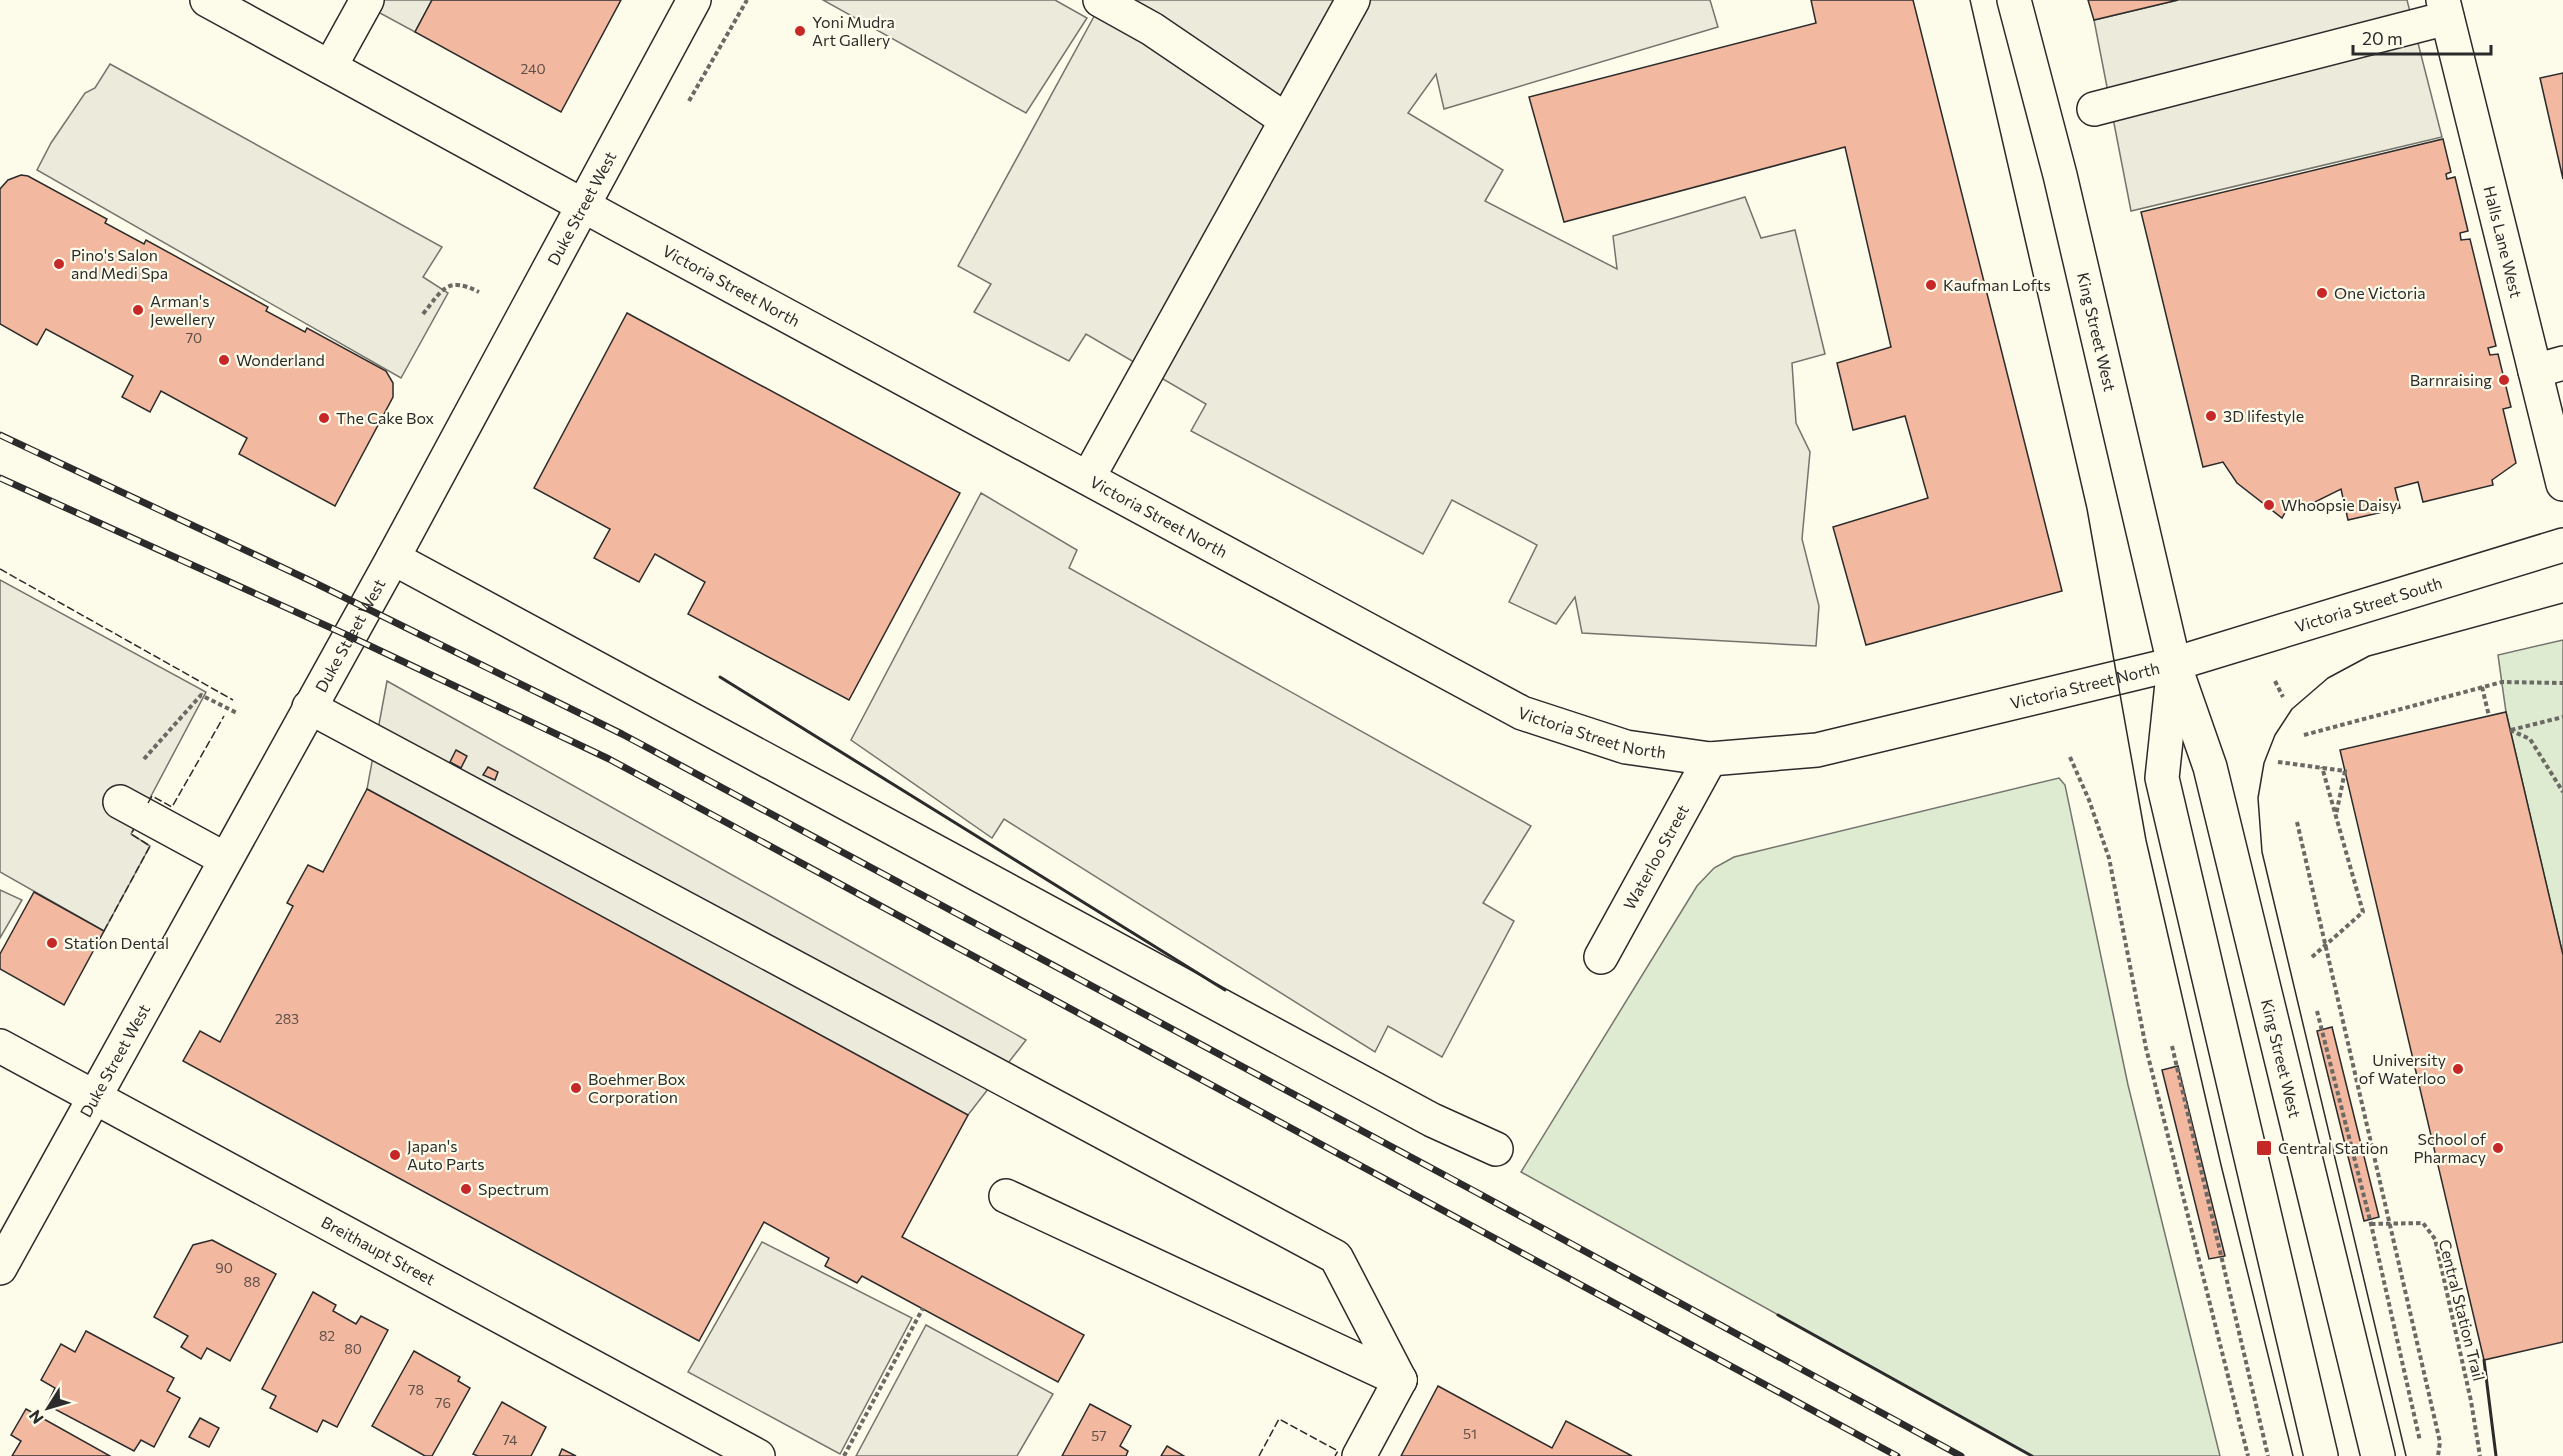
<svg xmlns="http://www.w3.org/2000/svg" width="2563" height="1456" font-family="Commissioner,sans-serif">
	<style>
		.green { fill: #deebd1; stroke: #74746e; stroke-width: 1.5 }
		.parking { fill: #eceadb; stroke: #74746e; stroke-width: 1.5 }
		.building { fill: #f2b8a0; stroke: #2b2b2b; stroke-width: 1.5 }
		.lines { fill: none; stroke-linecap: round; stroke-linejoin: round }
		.minor-casing { stroke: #2b2b2b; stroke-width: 36 }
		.major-casing { stroke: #2b2b2b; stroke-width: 36 }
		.path { stroke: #6a6964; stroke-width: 4; stroke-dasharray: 4.5 3; stroke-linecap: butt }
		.minor { stroke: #fdfbea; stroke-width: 33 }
		.major { stroke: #fdfbea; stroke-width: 33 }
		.tram { stroke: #2b2b2b; stroke-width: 1.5 }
		.rail-casing { stroke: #2b2b2b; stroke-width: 7 }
		.rail { stroke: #fdfbea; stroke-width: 4.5; stroke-dasharray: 14; stroke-linecap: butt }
		.fence { stroke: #2b2b2b; stroke-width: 1.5; stroke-dasharray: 8 3; stroke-linecap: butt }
		.wall { stroke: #2b2b2b; stroke-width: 3 }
		.poi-dot { fill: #c62828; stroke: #fdfbea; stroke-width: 2 }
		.labels { text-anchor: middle; stroke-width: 4.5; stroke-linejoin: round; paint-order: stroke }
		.number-label { font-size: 14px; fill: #5d4e48 }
		.poi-label { font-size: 16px; fill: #2b2b2b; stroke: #fdfbea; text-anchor: start }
		.street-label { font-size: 16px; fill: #2b2b2b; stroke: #fdfbea }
	</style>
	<rect width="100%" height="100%" fill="#fdfbea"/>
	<g class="green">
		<path d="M2563,640V955L2506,712L2498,655Z"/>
		<path d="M2059,778L2065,785L2128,1085L2220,1456H2032L1521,1172L1697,886L1714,868L1734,857Z"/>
	</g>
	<g class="parking">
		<path d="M356,0H432L415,32Z"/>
		<path d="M823,0H1055L1087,18L1026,113Z"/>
		<path d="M1103,0H1710L1718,27L1444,109L1436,74L1408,113L1503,170L1485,201L1617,269L1613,236L1745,197L1761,238L1795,230L1825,354L1792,363L1796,423L1810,452L1802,539L1819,606L1816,646L1582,633L1575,597L1556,624L1509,602L1537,545L1452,500L1423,554L1191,431L1206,404L1086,334L1069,361L974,312L991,284L958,266Z"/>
		<path d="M2178,0H2407L2442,137L2131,211L2094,20Z"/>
		<path d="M110,64L442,247L423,277L448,293L401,378L37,170L51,143L85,93L95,88Z"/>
		<path d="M981,493L1077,550L1069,568L1531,826L1483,903L1514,921L1442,1057L1388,1026L1375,1052L1004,819L992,838L851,740Z"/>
		<path d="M0,580L206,692L131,834L150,846L104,931L0,872Z"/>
		<path d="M387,681L1026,1040L968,1115L367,789Z"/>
		<path d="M0,890L22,900L0,938Z"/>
		<path d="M762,1242L912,1318L840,1454L688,1372Z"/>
		<path d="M926,1325L1053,1394L1017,1456H856Z"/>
	</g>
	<g class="building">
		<path d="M432,0H621L561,112L415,32Z"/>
		<path d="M1811,0H1913L2062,591L1866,645L1833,527L1928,498L1905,416L1853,430L1837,363L1891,347L1845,147L1564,222L1529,97L1816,23Z"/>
		<path d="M2088,0H2178L2094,20Z"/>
		<path d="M2563,73V179L2540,78Z"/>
		<path d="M2443,139L2451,172L2446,174L2447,179L2455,177L2468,231L2460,233L2461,240L2470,239L2496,346L2488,348L2490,355L2498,354L2511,407L2503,409L2516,463L2492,480L2493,485L2423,502L2418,482L2395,488L2400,508L2348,520L2341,489L2303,508L2287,509L2282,518L2237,483L2223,462L2203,467L2141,212Z"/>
		<path d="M21,175L28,176L107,219L105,223L144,244L146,240L268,307L266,311L305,332L307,328L386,371L393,383V397L335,506L239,454L247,438L161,391L150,412L122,397L133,376L46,329L37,345L0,324V189L8,180Z"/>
		<path d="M627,313L960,493L849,700L688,614L705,582L655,554L639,582L594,558L610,529L534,488Z"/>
		<path d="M2506,712L2563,955V1342L2484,1360L2340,750Z"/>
		<path d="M456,750L467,756L461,768L450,762Z"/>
		<path d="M488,767L498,772L495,780L483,775Z"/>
		<path d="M367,789L968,1115L902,1237L1084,1335L1058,1382L862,1276L857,1283L825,1266L829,1258L764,1222L699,1341L183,1061L200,1031L220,1042L293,906L287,903L308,865L323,872Z"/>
		<path d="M34,892L104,931L64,1005L0,969V954Z"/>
		<path d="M2332,1027L2379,1217L2364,1221L2317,1031Z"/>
		<path d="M2178,1066L2225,1256L2209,1259L2162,1070Z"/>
		<path d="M212,1240L276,1274L230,1361L207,1348L201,1359L181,1347L188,1336L154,1317L193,1245Z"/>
		<path d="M313,1292L336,1305L333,1311L356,1324L361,1316L388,1330L337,1427L323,1420L317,1432L270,1408L276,1396L262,1389Z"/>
		<path d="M86,1331L174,1378L167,1391L180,1398L154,1447L141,1440L134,1451L47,1405L55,1388L41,1380L61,1344L75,1352Z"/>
		<path d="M414,1351L460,1377L458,1381L470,1388L432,1456H425L372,1426Z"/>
		<path d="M1438,1386L1552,1448L1566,1421L1632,1456H1401Z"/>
		<path d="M502,1402L546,1427L531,1456H478L473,1454Z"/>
		<path d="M1090,1404L1131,1426L1120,1446L1128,1451L1126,1456H1062Z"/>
		<path d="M26,1409L110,1456H12L21,1441L11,1435Z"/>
		<path d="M200,1418L219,1428L209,1447L189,1437Z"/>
		<path d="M1167,1446L1184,1456H1161Z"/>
		<path d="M562,1449L576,1456H559Z"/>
	</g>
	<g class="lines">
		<g class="minor-casing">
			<g id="minor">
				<path d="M1100,0L1152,29L1286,120"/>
				<path id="s1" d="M2443,0L2563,484"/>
				<path d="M330,67L367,0"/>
				<path d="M2094,109L2447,18"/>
				<path d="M2535,371L2563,363"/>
				<path d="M1088,478L1353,0"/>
				<path d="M393,558L1432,1120L1496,1149"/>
				<path d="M309,707L1336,1257L1400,1380"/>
				<path d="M120,802L225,859"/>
				<path id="s2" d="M1601,957L1710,759"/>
				<path id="s3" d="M0,1046L758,1456"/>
				<path d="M1006,1196L1400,1380"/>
				<path id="s4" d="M0,1268L393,558L694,0"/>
				<path d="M1359,1456L1400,1380"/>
			</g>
		</g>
		<g class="major-casing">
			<g id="major">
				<path id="s5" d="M207,0L617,224L1522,713L1626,747L1710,759L1817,750L2174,664L2563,545"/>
				<path id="s6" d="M2014,0L2060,175L2174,664L2210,767L2378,1456"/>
				<path d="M2173,674L2162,778L2321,1456"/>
			</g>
		</g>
		<g class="path">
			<path d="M689,101L747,0"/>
			<path d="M423,314C443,289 447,276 479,292"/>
			<path d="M2275,681L2283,697"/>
			<path d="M2482,687L2489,716"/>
			<path d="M2510,730L2530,739L2563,792"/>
			<path d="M2511,730L2563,717"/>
			<path d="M2304,735L2502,682L2563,683"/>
			<path d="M2070,757L2089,800L2109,858L2146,1048L2248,1456"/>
			<path d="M144,759L201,695L237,713"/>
			<path d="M2278,762L2345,771L2336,815"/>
			<path d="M2297,822L2440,1442L2438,1456"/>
			<path d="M2312,957L2363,912L2322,767"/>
			<path d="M2317,1011L2371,1224L2420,1441"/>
			<path d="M2172,1046L2268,1456"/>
			<path d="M2371,1224L2423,1223L2435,1239L2471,1401L2480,1456"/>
			<path d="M844,1456L923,1308"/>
		</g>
		<use href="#minor" class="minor"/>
		<use href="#major" class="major"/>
		<g class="tram">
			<path d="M1970,0L2087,509L2146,840L2221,1165L2293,1456"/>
			<path d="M2406,1456L2262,852L2258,798L2264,763L2275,735L2292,709L2328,678L2369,656L2563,603"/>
		</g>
		<g class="rail-casing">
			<g id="rail">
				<path d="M0,435L311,581L622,734L1476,1192L1961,1456"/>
				<path d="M0,478L349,636L609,759L1897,1456"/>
			</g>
		</g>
		<use href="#rail" class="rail"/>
		<g class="fence">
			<path d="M0,569L233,700"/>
			<path d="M148,803L152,796L172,807L224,716"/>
			<path d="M104,931L150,846L131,834L134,829"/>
			<path d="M1259,1456L1279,1419L1338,1451L1335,1456"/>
		</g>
		<g class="wall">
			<path d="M720,677L1225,990"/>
			<path d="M1778,1315L2032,1456"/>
			<path d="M2484,1360L2496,1456"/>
		</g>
	</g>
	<g class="poi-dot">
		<circle cx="800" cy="31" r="6"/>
		<circle cx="59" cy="264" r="6"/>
		<circle cx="1931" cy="285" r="6"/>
		<circle cx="2322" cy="293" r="6"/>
		<circle cx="138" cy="310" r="6"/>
		<circle cx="224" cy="360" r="6"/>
		<circle cx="2504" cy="380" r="6"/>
		<circle cx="2211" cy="416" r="6"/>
		<circle cx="324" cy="418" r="6"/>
		<circle cx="2269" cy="505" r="6"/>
		<circle cx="52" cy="943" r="6"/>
		<circle cx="2458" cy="1069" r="6"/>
		<circle cx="576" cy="1088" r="6"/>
		<rect x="2256" y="1140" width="16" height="16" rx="3"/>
		<circle cx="2498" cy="1148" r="6"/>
		<circle cx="395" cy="1155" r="6"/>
		<circle cx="466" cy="1189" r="6"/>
	</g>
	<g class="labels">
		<g class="number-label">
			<text x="533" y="74">240</text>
			<text x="194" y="343">70</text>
			<text x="287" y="1024">283</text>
			<text x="224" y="1273">90</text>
			<text x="252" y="1287">88</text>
			<text x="327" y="1341">82</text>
			<text x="353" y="1354">80</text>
			<text x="416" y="1395">78</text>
			<text x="443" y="1408">76</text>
			<text x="1470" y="1439">51</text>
			<text x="1099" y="1441">57</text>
			<text x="510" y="1445">74</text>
		</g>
		<g class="poi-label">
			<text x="812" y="28">Yoni Mudra<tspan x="812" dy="18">Art Gallery</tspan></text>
			<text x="71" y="261">Pino's Salon<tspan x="71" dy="18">and Medi Spa</tspan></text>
			<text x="1943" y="291">Kaufman Lofts</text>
			<text x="2334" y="299">One Victoria</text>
			<text x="150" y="307">Arman's<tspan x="150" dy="18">Jewellery</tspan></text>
			<text x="236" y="366">Wonderland</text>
			<text x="2492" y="386" text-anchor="end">Barnraising</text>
			<text x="2223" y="422">3D lifestyle</text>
			<text x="336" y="424">The Cake Box</text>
			<text x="2281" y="511">Whoopsie Daisy</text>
			<text x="64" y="949">Station Dental</text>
			<text x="2446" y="1066" text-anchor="end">University<tspan x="2446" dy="18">of Waterloo</tspan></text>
			<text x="588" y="1085">Boehmer Box<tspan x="588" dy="18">Corporation</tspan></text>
			<text x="2486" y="1145" text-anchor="end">School of<tspan x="2486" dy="18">Pharmacy</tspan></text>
			<text x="407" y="1152">Japan's<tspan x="407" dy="18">Auto Parts</tspan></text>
			<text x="2278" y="1154">Central Station</text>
			<text x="478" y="1195">Spectrum</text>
		</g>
		<g class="street-label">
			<text dy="6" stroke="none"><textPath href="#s4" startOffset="1209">Duke Street West</textPath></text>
			<text dy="6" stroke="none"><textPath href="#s1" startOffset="249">Halls Lane West</textPath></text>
			<text dy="6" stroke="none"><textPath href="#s5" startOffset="597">Victoria Street North</textPath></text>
			<text dy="6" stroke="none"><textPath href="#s6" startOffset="342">King Street West</textPath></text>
			<text dy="6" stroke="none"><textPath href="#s5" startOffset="1083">Victoria Street North</textPath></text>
			<text dy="6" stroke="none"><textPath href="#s5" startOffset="2368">Victoria Street South</textPath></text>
			<text dy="6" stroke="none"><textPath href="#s4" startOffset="723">Duke Street West</textPath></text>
			<text dy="6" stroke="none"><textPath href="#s5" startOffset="2073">Victoria Street North</textPath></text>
			<text dy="6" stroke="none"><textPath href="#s5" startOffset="1569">Victoria Street North</textPath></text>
			<text dy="6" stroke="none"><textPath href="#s2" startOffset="114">Waterloo Street</textPath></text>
			<text dy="6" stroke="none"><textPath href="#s6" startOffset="1092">King Street West</textPath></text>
			<text dy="6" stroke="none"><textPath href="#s4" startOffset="237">Duke Street West</textPath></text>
			<text dy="6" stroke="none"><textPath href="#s3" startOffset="430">Breithaupt Street</textPath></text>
			<text transform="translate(2462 1310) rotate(76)" y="6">Central Station Trail</text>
		</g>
	</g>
	<g transform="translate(48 1408) rotate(233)" stroke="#fdfbea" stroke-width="4.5" paint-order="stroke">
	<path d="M0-4.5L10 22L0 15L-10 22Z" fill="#2b2b2b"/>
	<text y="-9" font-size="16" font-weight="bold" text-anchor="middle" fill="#2b2b2b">N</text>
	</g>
	<path d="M2353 45v9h138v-9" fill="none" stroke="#2b2b2b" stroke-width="3"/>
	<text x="2362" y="45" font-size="18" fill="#2b2b2b" stroke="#fdfbea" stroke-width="4.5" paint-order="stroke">20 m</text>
</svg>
